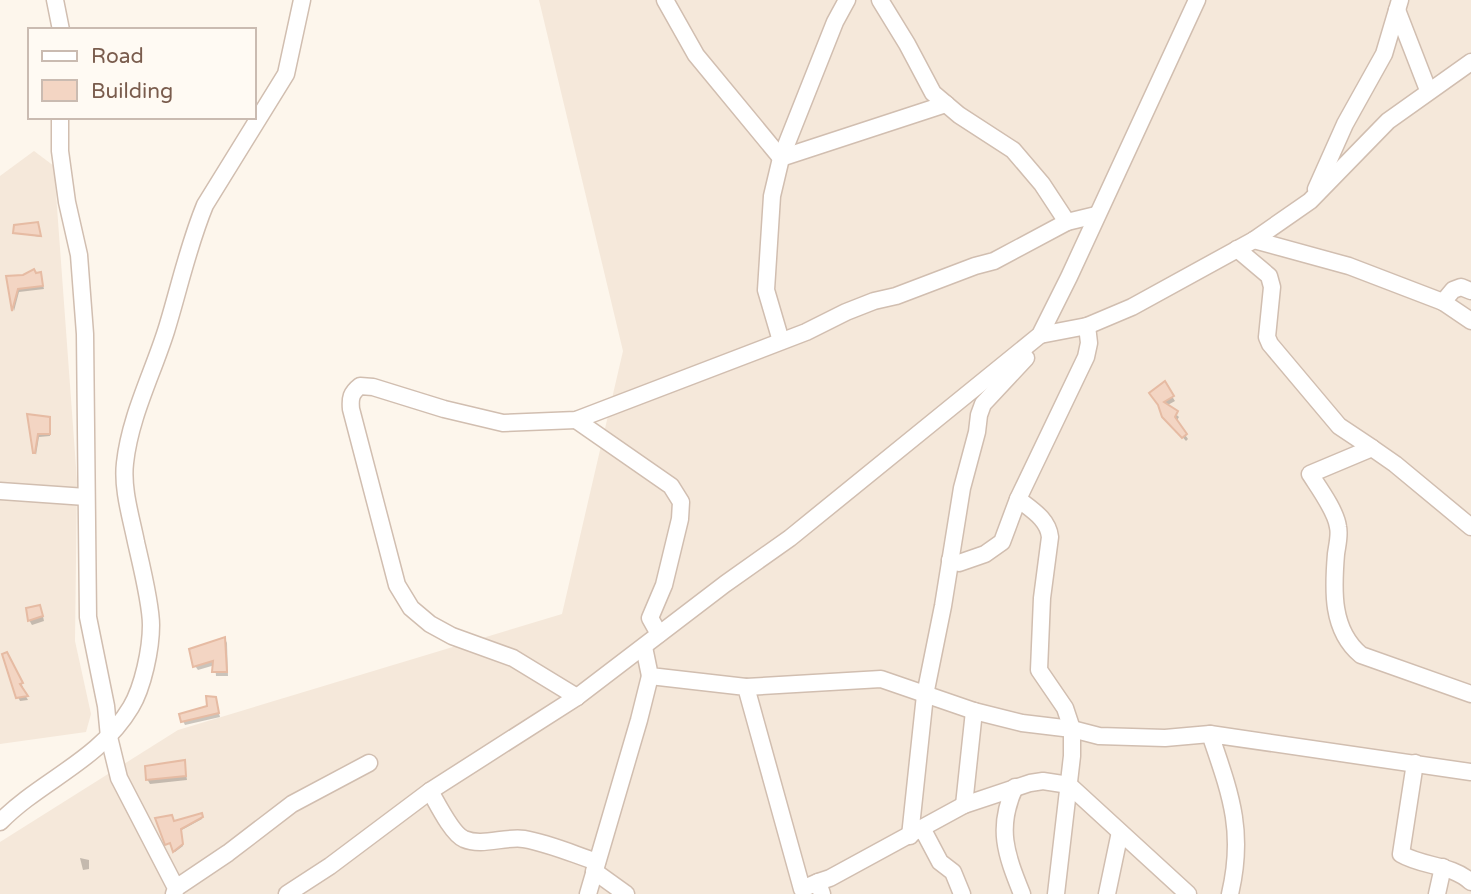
<svg xmlns="http://www.w3.org/2000/svg" width="1471" height="894" font-family="'Varela Round',sans-serif">
	<style>
		.residential { fill: #f5e8da }
		.shadow { fill: #0003 }
		.building { fill: #f3d5c3; stroke: #e6bba3; stroke-width: 2 }
		.lines { fill: none; stroke-linecap: round; stroke-linejoin: round }
		.minor-casing { stroke: #d1beb0; stroke-width: 19 }
		.minor { stroke: #fff; stroke-width: 16 }
	</style>
	<rect width="100%" height="100%" fill="#fdf6ec"/>
	<g class="residential">
		<path d="M539,0H1471V894H0V842L178,730L562,614L623,351Z"/>
		<path d="M34,151L54,166L77,481L75,641L91,714L86,732L0,744V176Z"/>
	</g>
	<g class="shadow">
		<path d="M38,226L41,237L15,233Z"/>
		<path d="M40,274L44,289L19,292L14,311L8,277Z"/>
		<path d="M1164,384L1175,401L1166,406L1179,417L1176,422L1188,439L1186,441L1164,416Z"/>
		<path d="M29,416L49,418L51,421L50,436L39,437L36,455Z"/>
		<path d="M42,612L44,621L32,625L29,620Z"/>
		<path d="M225,639L227,643L228,676H216L215,665L198,670L195,666Z"/>
		<path d="M8,658L23,687L21,688L28,700L20,701L18,697Z"/>
		<path d="M215,699L220,717L185,725L183,721L209,707Z"/>
		<path d="M184,762L187,780L150,784L147,779Z"/>
		<path d="M201,815L202,819L180,831L183,846L175,852L173,844H167L173,822Z"/>
		<path d="M80,858L89,860V869L83,870Z"/>
	</g>
	<g class="building">
		<path d="M38,222L41,236L13,233L14,225Z"/>
		<path d="M34,269L36,273L41,272L43,286L18,289L12,311L6,276L23,275Z"/>
		<path d="M1165,381L1174,396L1164,402L1178,411L1175,417L1187,434L1182,438L1162,417L1158,405L1149,393Z"/>
		<path d="M27,414L50,417V434H38L35,453H33Z"/>
		<path d="M40,605L43,616L28,621L26,608Z"/>
		<path d="M225,637L227,672H212L213,661L193,667L189,649Z"/>
		<path d="M7,652L23,683L20,684L28,696L16,698L2,654Z"/>
		<path d="M206,696L216,697L219,713L181,722L179,714L207,706Z"/>
		<path d="M185,760L186,776L146,780L145,766Z"/>
		<path d="M202,813L203,817L181,829L183,844L173,852L170,843L165,845L155,818L172,815L174,821Z"/>
	</g>
	<g class="lines">
		<g class="minor-casing">
			<g id="minor">
				<path d="M55,0L61,30"/>
				<path d="M665,0L696,55L781,158"/>
				<path d="M880,0L907,44L933,93L959,115L1013,150L1042,184L1067,222"/>
				<path d="M1397,10L1428,90"/>
				<path d="M60,117V151L67,202L79,255L85,334L88,617L106,706L109,737L119,778L176,888L174,894"/>
				<path d="M781,158L946,104"/>
				<path d="M1316,189L1345,124L1384,54L1400,0"/>
				<path d="M1254,240L1349,266L1443,302L1471,321"/>
				<path d="M1237,249L1269,276L1272,287L1267,337L1270,344L1339,426L1372,448"/>
				<path d="M1443,302L1453,290L1461,287L1471,291"/>
				<path d="M1040,335L1087,326L1132,307L1254,240L1310,201L1388,121L1471,62"/>
				<path d="M781,341L766,290L772,196L781,158L835,22L847,0"/>
				<path d="M576,420L671,486L681,502L680,519L664,585L650,618L659,634"/>
				<path d="M0,491L86,497"/>
				<path d="M1018,499C1032,510 1048,519 1050,537L1042,598L1039,670L1065,708L1072,729V756L1056,894"/>
				<path d="M1471,527L1395,464L1372,448L1310,474C1319,488 1336,511 1338,527C1340,535 1337,546 1336,554C1333,590 1331,630 1361,655L1471,694"/>
				<path d="M950,560L959,563L985,554L1002,542L1018,499L1086,357L1089,343L1087,326"/>
				<path d="M644,647L650,676L746,687L802,889L818,882L822,894"/>
				<path d="M746,687L881,679L974,711L1022,723L1072,729L1099,736L1165,738L1210,734"/>
				<path d="M577,697L513,658L452,636L430,624L411,608L397,585L351,409C350,398 351,393 360,386L373,387L444,409L503,423L576,420L806,332L846,312L874,301L896,296L975,266L994,261L1067,222L1096,215"/>
				<path d="M1415,763L1401,854C1423,867 1451,864 1471,882"/>
				<path d="M1015,787C996,828 1006,854 1022,894"/>
				<path d="M430,791C437,803 452,834 464,839C482,847 505,836 524,839C548,843 573,854 597,862"/>
				<path d="M964,805L974,711"/>
				<path d="M0,822C41,780 99,761 131,707C143,687 151,649 151,625C151,604 141,564 136,542C131,517 122,489 125,463C130,417 152,375 166,331C179,289 188,246 205,205L286,74L302,0"/>
				<path d="M922,828L940,862L953,872L962,894"/>
				<path d="M910,836L925,695L943,606L962,488L977,432L979,415L983,404L1026,358"/>
				<path d="M594,871L626,894"/>
				<path d="M818,882L830,878L964,805L1030,783L1043,781L1069,785L1188,894"/>
				<path d="M176,888L228,853L292,804L369,763"/>
				<path d="M287,894L330,866L430,791L577,697L725,584L790,538L1040,335L1069,277L1197,0"/>
				<path d="M588,894L639,720L650,676"/>
				<path d="M1107,894L1120,832"/>
				<path d="M1230,894C1245,830 1230,793 1210,734L1471,772"/>
				<path d="M1437,894L1443,867"/>
			</g>
		</g>
		<use href="#minor" class="minor"/>
	</g>
	<rect x="28" y="28" width="228" height="91" fill="#fffaf3" stroke="#cabbb1" stroke-width="2"/>
	<rect x="42" y="51" width="35" height="10" fill="#ffffff" stroke="#cabbb1" stroke-width="2"/>
	<text x="91" y="63" font-size="21" fill="#7a5c4d">Road</text>
	<rect x="42" y="80" width="35" height="21" fill="#f3d5c3" stroke="#cabbb1" stroke-width="2"/>
	<text x="91" y="98" font-size="21" fill="#7a5c4d">Building</text>
</svg>
